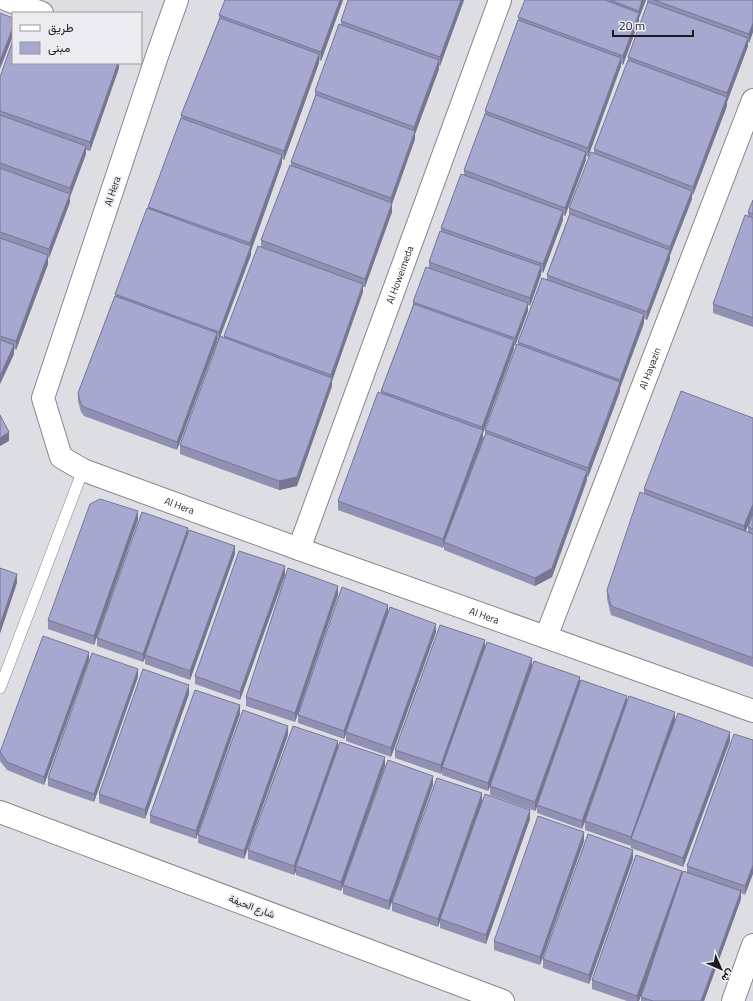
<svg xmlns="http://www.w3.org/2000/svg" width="753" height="1001" font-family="'Titillium Web',Vazirmatn,sans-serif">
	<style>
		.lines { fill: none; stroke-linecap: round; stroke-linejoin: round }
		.lane-casing { stroke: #86868c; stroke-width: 12 }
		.street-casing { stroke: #86868c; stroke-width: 24 }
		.lane { stroke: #fff; stroke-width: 11 }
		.street { stroke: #fff; stroke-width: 22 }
		.wall { fill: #9090b3 }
		.shaded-wall { fill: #757692 }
		.building { fill: #a7a8d0; stroke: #757692 }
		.labels { text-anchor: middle; stroke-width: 3.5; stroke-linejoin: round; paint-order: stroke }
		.street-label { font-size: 10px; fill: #1d1d1f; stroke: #ebebf1 }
	</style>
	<rect width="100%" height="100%" fill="#dddee4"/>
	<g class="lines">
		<g class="lane-casing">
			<path id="lane" d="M0,688L83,470"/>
		</g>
		<g class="street-casing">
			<g id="street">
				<path d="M7,0L42,13"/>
				<path id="s1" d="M177,0L157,56L43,398L61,457L83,470L299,549L753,711"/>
				<path id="s2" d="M299,549L500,0"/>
				<path id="s3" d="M546,637L753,100"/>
				<path d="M0,812L503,1001"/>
				<path d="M733,1001L753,945"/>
			</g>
		</g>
		<use href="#lane" class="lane"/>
		<use href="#street" class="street"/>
	</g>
	<g class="wall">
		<path d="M225,0H343L321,61L319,60V63L284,160L282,159V163L251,251V255L220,336L224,338V336L261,247V240L291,166V162L315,96V91L341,25V21L464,0L440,66H439V69L415,134V139L392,203V212L365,287H363V292L332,381V386L297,486L279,490L180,454V445L218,340H217L177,450L84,416L81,412L78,401V393L148,208L181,118V115L219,19V15Z"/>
		<path d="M525,0H646L639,18V21L623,65L621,64V66L588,157L586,156V160L565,216L563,215V220L543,273L541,272V275L530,306L528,305V311L515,346H514V349L483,433V438L485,435V430L518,344V342L547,280V275L569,215V208L594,153V149L628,61V57L647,6V0H753V32L749,43L748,42V46L727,102V106L693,195L692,194V199L670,255V259L647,320L644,319V323L620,388V391L588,477H587V480L552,577L535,586L444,550V544L443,548L338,510V501L381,393V391L413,305V302L429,268V262L441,232V228L464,175V170L485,115V111L518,20V17Z"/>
		<path d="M119,63V68L90,151L86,150V154L70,197V202L49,258H48V264L16,350L14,349V354L0,384V77Z"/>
		<path d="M753,200V327L713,313V304L748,216V212Z"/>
		<path d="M644,489L753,512L746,531L748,532V527L753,513V667L611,615L607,599V590L644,493Z"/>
		<path d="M138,520L94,645L48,629V620Z"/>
		<path d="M188,534L235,554L190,680L145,664V658L143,662L97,646V638Z"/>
		<path d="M285,575L240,700L195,684V676Z"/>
		<path d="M338,595L295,722L246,706V697Z"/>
		<path d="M388,613L436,632L391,757L346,741V734L344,739L298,723V715Z"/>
		<path d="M485,646L532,667L580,683L627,703L730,741L683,867L631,848V845V846L585,830V822L582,829L537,813V807L535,811L490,795V787L488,791L442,775V770L441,774L395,758V750Z"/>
		<path d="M89,660L44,785L7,770L0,761V752Z"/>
		<path d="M138,677L94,802L48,786V778Z"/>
		<path d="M189,694L145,819L99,803V794Z"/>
		<path d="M240,714L196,839L150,823V815Z"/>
		<path d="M288,735L244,859L198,843V835Z"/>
		<path d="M753,740L745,895L741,893V899L704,1001H641V997L647,977L639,1001H627L592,989V980L682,876L687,873V866Z"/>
		<path d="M338,745L385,766L341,891L296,875V871L294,875L248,859V850Z"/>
		<path d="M433,785L389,910L343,894V885Z"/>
		<path d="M482,800L530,819L486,944L440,928V920L438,927L392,911V902Z"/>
		<path d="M584,841L540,965L494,950V941Z"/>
		<path d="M633,859L589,984L543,968V959Z"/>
	</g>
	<g class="shaded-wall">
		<path d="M340,0H343L321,61V52Z"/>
		<path d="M461,0H464L440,66V57Z"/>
		<path d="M642,0H646L639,18V21L623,65V56L639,14V11Z"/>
		<path d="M753,23V32L749,43V34Z"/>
		<path d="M13,27V36L0,69V61Z"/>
		<path d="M748,38V46L727,102V93Z"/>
		<path d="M319,54V63L284,160V151Z"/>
		<path d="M621,58V66L588,157V148Z"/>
		<path d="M439,60V69L415,134V139L391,207V198L414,133V127Z"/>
		<path d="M118,63H119V68L90,151V142Z"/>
		<path d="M727,97V106L693,195V187Z"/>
		<path d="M86,146V154L70,197V188Z"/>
		<path d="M586,152V160L565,216V208Z"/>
		<path d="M282,155V163L251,251V255L219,340V332L250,247V243Z"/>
		<path d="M692,191V199L670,255V259L647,320V312L670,251V247Z"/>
		<path d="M70,194V202L49,258V249Z"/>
		<path d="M392,203V212L365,287V279Z"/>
		<path d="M563,211V220L543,273V264Z"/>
		<path d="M48,255V264L16,350V341Z"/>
		<path d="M541,266V275L530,306V298Z"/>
		<path d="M363,284V292L332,381V386L297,486L279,490V481L331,380V375Z"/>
		<path d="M528,303V311L515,346V338Z"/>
		<path d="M644,314V323L620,388V380Z"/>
		<path d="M217,333V342L177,450V442Z"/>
		<path d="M514,340V349L483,433V438L444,542V544L443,548V539L482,433V427Z"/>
		<path d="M14,345V354L0,384V376Z"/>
		<path d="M620,382V391L588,477V468Z"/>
		<path d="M9,432V441L0,446V438Z"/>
		<path d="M587,471V480L552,577L535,586V578Z"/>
		<path d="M753,504V512L744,535V526Z"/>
		<path d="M138,511V520L94,645V636Z"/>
		<path d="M188,528V537L145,655V658L143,662V654Z"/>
		<path d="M235,546V554L190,680V671Z"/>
		<path d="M285,566V575L240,700V692Z"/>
		<path d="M17,574V583L0,634V625Z"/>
		<path d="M338,586V595L295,722V713Z"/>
		<path d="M388,605V614L344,739V731Z"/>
		<path d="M436,624V632L391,757V748Z"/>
		<path d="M485,640V649L442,767V770L441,774V765Z"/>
		<path d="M89,652V660L44,785V777Z"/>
		<path d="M532,658V667L488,791V783Z"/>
		<path d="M138,669V677L94,802V794Z"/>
		<path d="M580,677V686L537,805V807L535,811V802Z"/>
		<path d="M189,685V694L145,819V810Z"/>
		<path d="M627,696V704L582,829V821Z"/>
		<path d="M240,705V714L196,839V831Z"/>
		<path d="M675,712V721L631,839V846V837Z"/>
		<path d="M288,726V735L244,859V851Z"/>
		<path d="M730,732V741L683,867V858Z"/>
		<path d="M338,741V750L296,866V871L294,875V866Z"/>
		<path d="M385,757V766L341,891V882Z"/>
		<path d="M433,776V785L389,910V901Z"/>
		<path d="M482,793V802L438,927V919Z"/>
		<path d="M530,810V819L486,944V935Z"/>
		<path d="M584,832V841L540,965V957Z"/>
		<path d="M633,850V859L589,984V975Z"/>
		<path d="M753,865V874L745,895V886Z"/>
		<path d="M682,871V880L639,1001H637V996Z"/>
		<path d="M741,891V899L704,1001H701Z"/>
	</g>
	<g class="building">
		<path d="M225,0H340L321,52L219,15Z"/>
		<path d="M348,0H461L440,57L341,21Z"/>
		<path d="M525,0H605L639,13L623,56L518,17Z"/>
		<path d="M610,0H642L639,11Z"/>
		<path d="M654,0H753V23L749,34Z"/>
		<path d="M648,2L748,38L727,93L628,57Z"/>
		<path d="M0,13L13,18V27L0,61Z"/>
		<path d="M220,18L319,54L284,151L181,115Z"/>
		<path d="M518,20L621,58L588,148L485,111Z"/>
		<path d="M339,24L439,60L414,127L315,91Z"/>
		<path d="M13,40V63H118L90,142L0,111V77Z"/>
		<path d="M628,60L727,97L693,187L594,149Z"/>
		<path d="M316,95L415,131L391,198L291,162Z"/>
		<path d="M485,114L586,152L565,208L464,170Z"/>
		<path d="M0,115L86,146L70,188L0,163Z"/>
		<path d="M181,118L282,155L250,243L148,207Z"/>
		<path d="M591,152L692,191L670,247L569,208Z"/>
		<path d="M290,165L392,203L365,279L261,240Z"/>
		<path d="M0,168L70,194L49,249L0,232Z"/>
		<path d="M461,174L563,211L543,264L441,228Z"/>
		<path d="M753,200V214L748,212Z"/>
		<path d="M147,208L251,246L219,332L115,294Z"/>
		<path d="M570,214L670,250L647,312L547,275Z"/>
		<path d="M745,215L753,218V318L713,304Z"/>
		<path d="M440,231L541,266L530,298L429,262Z"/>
		<path d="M0,238L48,255L16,341L0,336Z"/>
		<path d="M258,246L363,284L331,375L224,336Z"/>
		<path d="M426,267L528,303L515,338L413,302Z"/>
		<path d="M542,278L644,314L620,380L518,342Z"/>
		<path d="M115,296L217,333L177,442L84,407L81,404L78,393Z"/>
		<path d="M414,304L514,340L482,427L381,391Z"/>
		<path d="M220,336L332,378L297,477L279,481L180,445Z"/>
		<path d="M0,340L14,345L0,376Z"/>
		<path d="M517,344L620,382L588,468L485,430Z"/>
		<path d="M681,391L753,418V504L744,526L644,489Z"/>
		<path d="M378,392L483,430L443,539L338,501Z"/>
		<path d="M0,415L9,432L0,438Z"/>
		<path d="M486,433L587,471L552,568L535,578L444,542Z"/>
		<path d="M640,492L753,534V658L611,606L607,590Z"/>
		<path d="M100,499L138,511L94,636L48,620L90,504Z"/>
		<path d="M142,512L188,528L143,654L97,638Z"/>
		<path d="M753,513V529L748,527Z"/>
		<path d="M189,530L235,546L190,671L145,655Z"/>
		<path d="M239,551L285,566L240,692L195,676Z"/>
		<path d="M0,568L17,574L0,625Z"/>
		<path d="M288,568L338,586L295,713L246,697Z"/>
		<path d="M342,587L388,605L344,731L298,715Z"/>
		<path d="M390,607L436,624L391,748L346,732Z"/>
		<path d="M440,625L485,640L441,765L395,750Z"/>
		<path d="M43,636L89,652L44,777L7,762L0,752Z"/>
		<path d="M487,642L532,658L488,783L442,767Z"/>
		<path d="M92,653L138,669L94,794L48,778Z"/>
		<path d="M534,661L580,677L535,802L490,786Z"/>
		<path d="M143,669L189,685L145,810L99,794Z"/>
		<path d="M581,680L627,696L582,821L537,805Z"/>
		<path d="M195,690L240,705L196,831L150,815Z"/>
		<path d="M629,696L675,712L631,837L585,821Z"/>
		<path d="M243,710L288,726L244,851L198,835Z"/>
		<path d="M678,713L730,732L683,858L631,839Z"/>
		<path d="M293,726L338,741L294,866L248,850Z"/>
		<path d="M734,734L753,740V865L745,886L687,866Z"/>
		<path d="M340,742L385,757L341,882L296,866Z"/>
		<path d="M388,760L433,776L389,901L343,885Z"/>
		<path d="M437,778L482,793L438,919L392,902Z"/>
		<path d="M485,794L530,810L486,935L440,919Z"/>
		<path d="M538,816L584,832L540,957L494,941Z"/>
		<path d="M588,834L633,850L589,975L543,959Z"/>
		<path d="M636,855L682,871L637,996L592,980Z"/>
		<path d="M683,871L741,891L701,1001H653L641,997Z"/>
	</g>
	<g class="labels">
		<g class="street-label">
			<text transform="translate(112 191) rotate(-72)" y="4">Al Hera</text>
			<text dy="4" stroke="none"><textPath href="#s2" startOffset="292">Al Howeimeda</textPath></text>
			<text dy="4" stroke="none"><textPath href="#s3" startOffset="288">Al Hayazin</textPath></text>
			<text dy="4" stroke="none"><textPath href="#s1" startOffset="610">Al Hera</textPath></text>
			<text dy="4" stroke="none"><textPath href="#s1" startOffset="934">Al Hera</textPath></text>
			<text transform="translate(252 906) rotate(21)" y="4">شارع الحيفة</text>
		</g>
	</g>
	<rect x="12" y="12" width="130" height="52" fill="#ebebf1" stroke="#99999d"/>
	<rect x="20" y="25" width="20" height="6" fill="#ffffff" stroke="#99999d"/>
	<text x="48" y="32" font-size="12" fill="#1d1d1f">طريق</text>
	<rect x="20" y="42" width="20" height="12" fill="#a7a8d0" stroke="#99999d"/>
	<text x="48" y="52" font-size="12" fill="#1d1d1f">مبنى</text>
	<g transform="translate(721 969) rotate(135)" stroke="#ebebf1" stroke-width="3" paint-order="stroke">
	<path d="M0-3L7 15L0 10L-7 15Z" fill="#1d1d1f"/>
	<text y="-6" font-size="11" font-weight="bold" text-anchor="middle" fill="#1d1d1f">ش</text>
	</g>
	<path d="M613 30v6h80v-6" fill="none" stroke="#1d1d1f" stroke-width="2"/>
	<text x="619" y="30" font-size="12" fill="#1d1d1f" stroke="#ebebf1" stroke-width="3" paint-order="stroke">20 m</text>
</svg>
